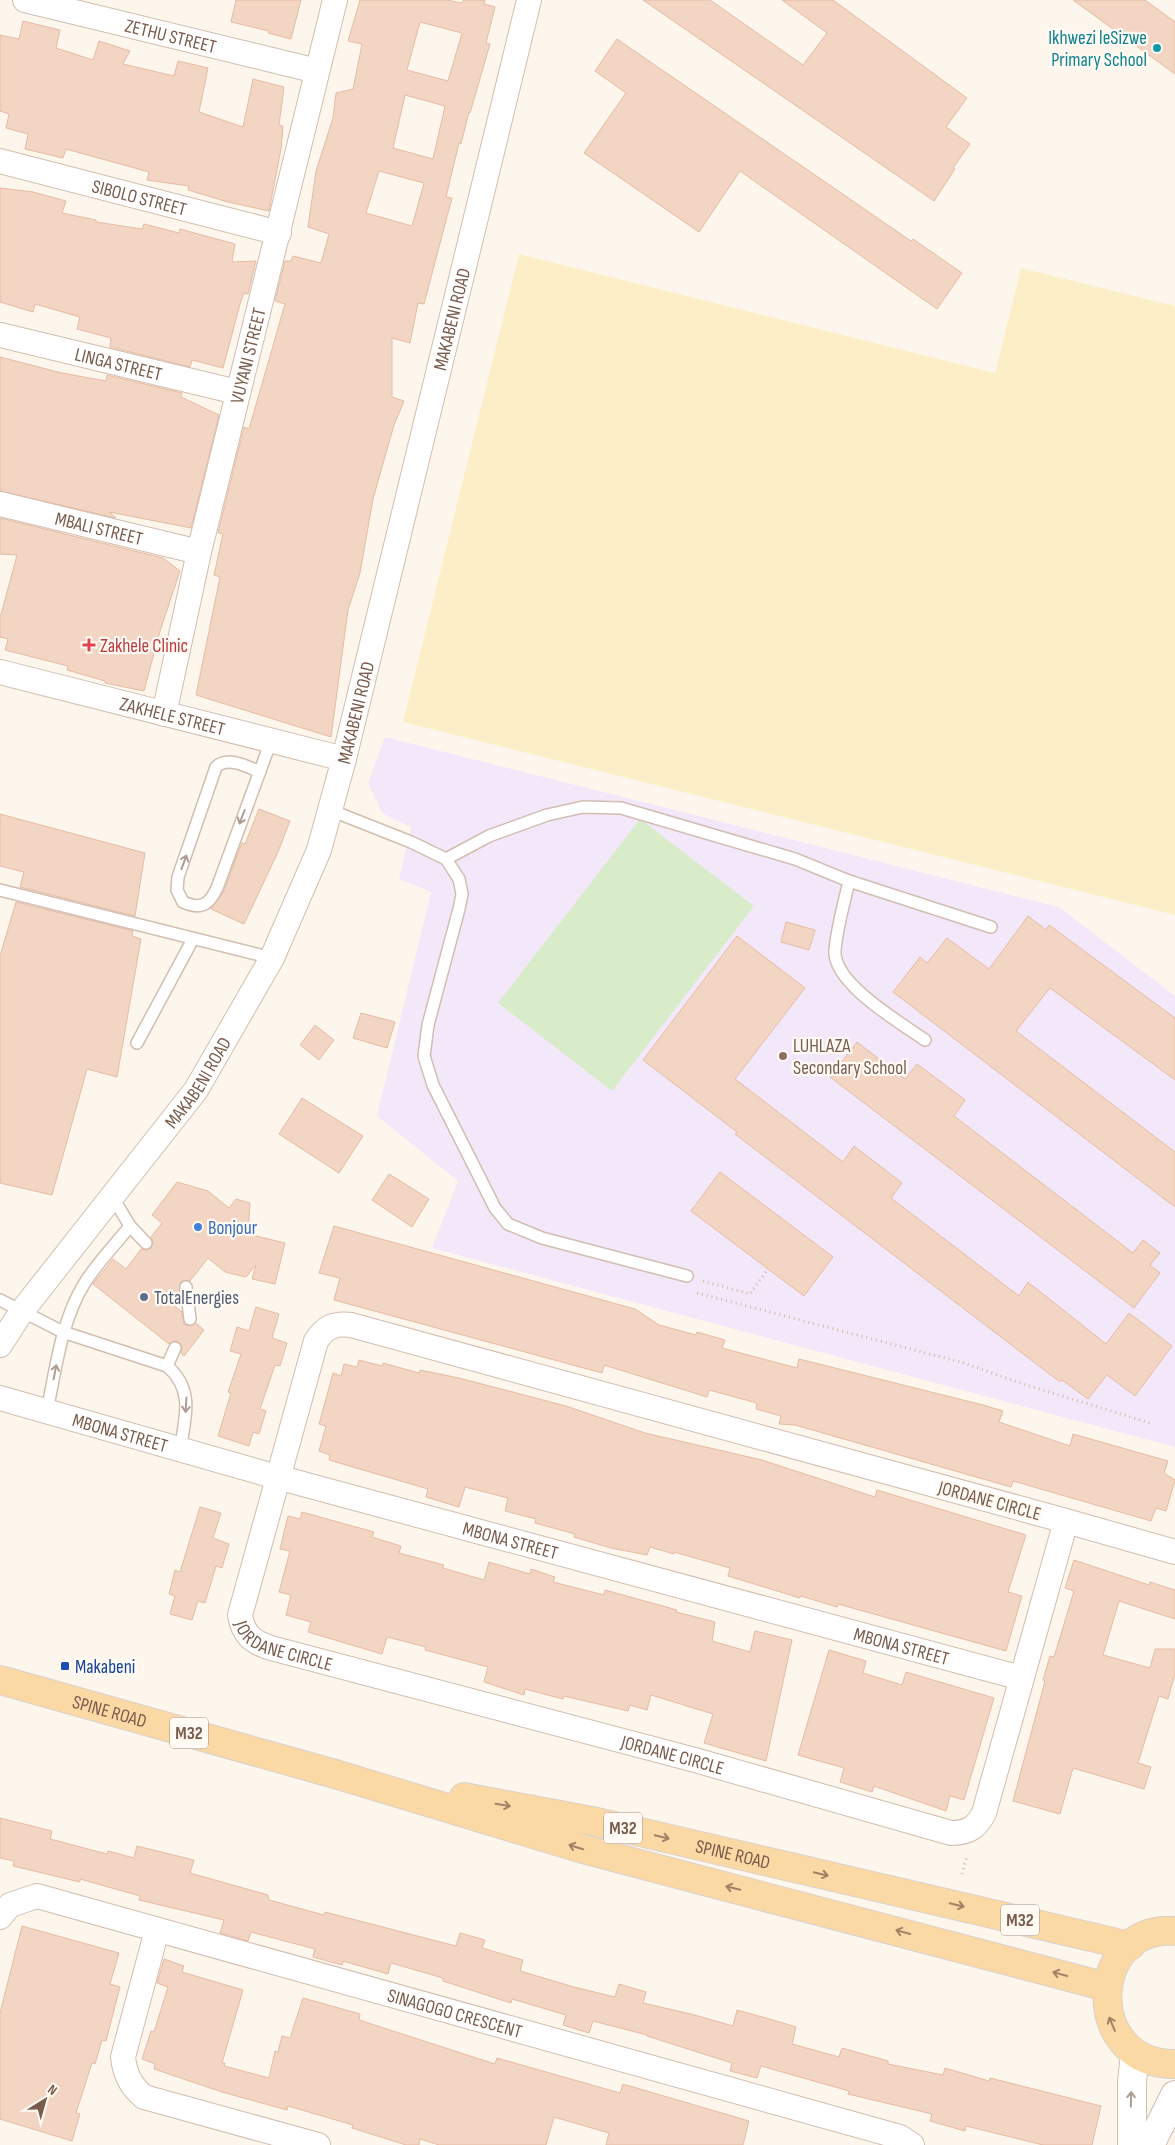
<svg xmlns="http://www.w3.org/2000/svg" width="1175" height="2145" font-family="'Sofia Sans Condensed',sans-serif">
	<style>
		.education { fill: #f3e8fa }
		.green { fill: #d8ecc9 }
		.sand { fill: #fcefc7 }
		.building { fill: #f3d5c3; stroke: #e6bba3; fill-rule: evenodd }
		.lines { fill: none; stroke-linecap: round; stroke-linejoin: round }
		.service-casing { stroke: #d1beb0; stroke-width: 14 }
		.minor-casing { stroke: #d1beb0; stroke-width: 26 }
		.tertiary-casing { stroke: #d1beb0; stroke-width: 30 }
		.primary-casing { stroke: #dad1cd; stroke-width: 30 }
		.path { stroke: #d9b8a5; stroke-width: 3; stroke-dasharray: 1 4; stroke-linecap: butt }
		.service { stroke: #fff; stroke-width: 11 }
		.minor { stroke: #fff; stroke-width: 24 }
		.tertiary { stroke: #fff; stroke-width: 28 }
		.primary { stroke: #fbd9a5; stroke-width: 28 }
		.oneway { stroke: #af9d94 }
		.oneway2 { stroke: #a18267 }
		.culture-dot { fill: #0f9aa8; stroke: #fffaf3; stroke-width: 2 }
		.health-dot { fill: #e0444e; stroke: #fffaf3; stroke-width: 2 }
		.education-dot { fill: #8d6e63; stroke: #fffaf3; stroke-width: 2 }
		.shop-dot { fill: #3f7fe0; stroke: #fffaf3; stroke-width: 2 }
		.service-dot { fill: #5c6f8a; stroke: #fffaf3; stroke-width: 2 }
		.transit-dot { fill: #1a4fb4; stroke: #fffaf3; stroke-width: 2 }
		.labels { text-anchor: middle; stroke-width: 4.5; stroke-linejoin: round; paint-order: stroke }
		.shield { fill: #fffaf3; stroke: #a28b7f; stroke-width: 1 }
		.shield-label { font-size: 18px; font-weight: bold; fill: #7a5c4d }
		.street-label { font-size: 19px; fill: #7a5c4d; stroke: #fffaf3 }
		.culture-label { font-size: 19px; fill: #0d838f; stroke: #fffaf3; text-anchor: end }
		.health-label { font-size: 19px; fill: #be3a42; stroke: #fffaf3; text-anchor: start }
		.education-label { font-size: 19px; fill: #785e54; stroke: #fffaf3; text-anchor: start }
		.shop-label { font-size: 19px; fill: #366cbe; stroke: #fffaf3; text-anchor: start }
		.service-label { font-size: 19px; fill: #4e5e75; stroke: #fffaf3; text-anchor: start }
		.transit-label { font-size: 19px; fill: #164399; stroke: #fffaf3; text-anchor: start }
	</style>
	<rect width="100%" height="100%" fill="#fdf6ec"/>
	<path class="education" d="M385,737L1059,907L1175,996V1447L432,1248L458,1181L377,1116L431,892L399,879L411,827L383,814L368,783Z"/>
	<path class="green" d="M640,819L754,906L612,1091L498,1003Z"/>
	<path class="sand" d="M519,254L995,373L1021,268L1175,306V915L403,722Z"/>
	<g class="building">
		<path d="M236,0H301L291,39L268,33L269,31L231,22Z"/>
		<path d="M360,0H447L461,3L464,0H485L484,4L495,7L486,43L490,44L470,113L469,112L461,144L459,143L446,197L452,198L424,304L418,303L410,343L392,338V397L404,401L394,425L373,499L360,573L348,610L331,737L196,695L220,577L214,575L223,534L218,533L244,427L249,429L285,304L275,301L285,261H291L293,256L321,263L329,234L308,227L316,171L333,118L336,93L353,89L362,44L348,41ZM420,22L462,33L448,81L407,70ZM405,95L445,106L433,159L393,148ZM379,171L424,183L412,226L366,213Z"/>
		<path d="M643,0H710L803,65L827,33L782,0H833L967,98L946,127L970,144L953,168L955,169L934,201Z"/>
		<path d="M1073,0H1145L1175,22V74Z"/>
		<path d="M23,21L60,30L56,48L93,60L99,41L130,51L123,64L174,76L178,61L208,68L199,112L243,127L253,79L284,87L279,125L283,126L281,149L269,211L228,202L188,190L189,186L147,180L149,172L66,149L63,158L25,149L28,134L6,128L9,114L0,111V35L19,39Z"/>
		<path d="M617,39L911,241L913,239L962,273L937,309L740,171L699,232L584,153L626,93L595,71Z"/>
		<path d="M0,188L33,192L66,201L62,213L96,220V222L142,229L144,224L179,233L180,229L235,244L232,262L256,261L248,294L244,293L240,304L223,368L192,360L190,367L110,347L111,338L77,329L80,317L35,304L33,312L0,302Z"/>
		<path d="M0,357L62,373L106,381L107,375L182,393L181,397L219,415L191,528L109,512L116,518L0,491Z"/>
		<path d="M0,518L163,558L180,571L160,631L144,691L105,683V681L67,670L68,666L5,650L8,639L0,637V618L17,555L0,554Z"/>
		<path d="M259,809L290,821L278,852L244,924L211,909L224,891L236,858L242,843L245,844Z"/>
		<path d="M0,814L145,853L135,916L20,887L24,872L0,866Z"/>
		<path d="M16,902L133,931L132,936L141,939L117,1077L87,1069L52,1195L0,1183V956Z"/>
		<path d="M1028,916L1046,930L1049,925L1175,1018V1080L1050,988L1016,1031L1175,1152V1207L893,992L920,957L927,963L947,938L989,969Z"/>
		<path d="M786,922L815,930L809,950L781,942Z"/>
		<path d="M737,936L805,988L735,1079L843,1162L854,1146L902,1183L891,1198L1019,1296L1028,1282L1106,1344L1129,1313L1172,1346L1135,1396L1107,1375L1088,1399L1062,1380L1060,1382L735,1134L737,1132L643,1060Z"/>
		<path d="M361,1013L395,1022L387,1048L353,1038Z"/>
		<path d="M315,1025L334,1040L319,1060L300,1045Z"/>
		<path d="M857,1042L905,1079L917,1064L965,1100L954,1116L1133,1253L1143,1240L1160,1253L1150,1265L1160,1273L1134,1308L830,1077Z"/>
		<path d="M302,1098L363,1136L339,1173L279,1134Z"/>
		<path d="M720,1172L833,1257L804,1296L691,1211Z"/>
		<path d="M389,1174L429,1199L412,1227L372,1200Z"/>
		<path d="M177,1182L208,1191L229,1208L236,1199L250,1203L248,1234L285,1243L275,1284L252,1279L256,1265L246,1277L225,1272L208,1258L190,1281H181L179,1294L172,1304L182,1312L184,1324L190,1326L196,1323L204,1330L184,1356L181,1353L182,1347L178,1341H174L169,1344L93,1284L113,1259L126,1269L141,1249L147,1250L151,1248L153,1242L151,1237L162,1223L152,1215Z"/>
		<path d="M334,1226L635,1309L659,1325L696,1335L697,1332L725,1340L722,1348L797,1368L799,1359L983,1405L1003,1411L999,1422L1070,1446L1073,1434L1168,1461L1164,1473L1175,1480L1166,1511L1156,1508L1151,1521L1013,1481L1011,1487L795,1425L779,1424L781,1416L756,1409L757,1403L709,1390L707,1397L604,1365L602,1373L334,1300L340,1278L319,1273Z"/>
		<path d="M256,1307L279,1314L272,1338L287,1343L280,1366L275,1365L260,1409L266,1411L259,1434L253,1432L249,1446L218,1436L231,1393L228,1392L241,1354L230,1351L237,1327L249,1331Z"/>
		<path d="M359,1360L382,1366L383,1363L419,1373L420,1370L459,1378L566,1406L645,1433L762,1460L875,1497L877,1490L1026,1535L1008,1592L1022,1596L1006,1651L838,1604L837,1607L801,1596L800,1598L728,1576L730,1568L674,1552V1554L650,1547L647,1555L611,1548L574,1537L575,1534L535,1523L536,1519L505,1511L508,1498L465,1487L459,1507L426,1497L428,1489L329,1460L330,1455L319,1451L326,1426L319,1424L333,1373L341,1376L344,1364L357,1367Z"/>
		<path d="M200,1507L221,1513L213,1538L229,1544L222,1568L216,1566L205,1603L198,1601L192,1620L170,1614L175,1596L169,1594L175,1570L180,1572Z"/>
		<path d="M302,1512L374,1532L372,1537L401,1546L399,1553L444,1565L443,1568L484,1580L489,1562L530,1574L531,1569L555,1577L553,1582L604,1595L605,1590L677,1610L676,1612L715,1622L712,1641L750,1652L755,1631L792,1640L766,1761L704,1743L713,1714L651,1695L647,1710L630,1705L628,1711L564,1696L563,1699L525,1689L524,1695L484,1682L488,1667L425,1650L426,1647L387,1637L382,1654L308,1632L311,1622L286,1615L291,1595L279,1592L290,1551L280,1549L288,1516L300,1519Z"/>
		<path d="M1074,1560L1149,1585L1150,1582L1175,1590V1619L1119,1601L1103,1655L1150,1668L1155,1649H1175V1674L1168,1699L1159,1696L1138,1763L1151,1767L1144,1789L1073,1768L1060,1814L1013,1801L1045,1681L1043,1680L1050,1656L1054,1657L1074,1591L1065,1588Z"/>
		<path d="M829,1650L866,1661L863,1673L902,1685L906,1672L994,1698L964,1800L950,1796L946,1811L874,1786L872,1792L840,1782L844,1768L798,1755Z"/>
		<path d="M0,1818L52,1831L50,1839L107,1854L108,1851L134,1858L137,1846L194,1860L190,1873L268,1895L269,1900L324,1915L325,1912L456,1946L460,1933L485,1940L482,1948L523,1960L520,1971L574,1987L615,1997L619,1984L646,1992L643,2003L691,2014L733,2026L737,2010L773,2020L796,2027L792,2044L839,2057L842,2048L888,2061V2064L943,2075L945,2068L989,2081L990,2078L1101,2106L1092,2145H1043L966,2126L965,2131L930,2121L932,2114L848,2094L849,2091L761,2066L757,2078L730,2071L732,2063L647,2036V2035L593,2021L589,2033L563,2025L566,2015L512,1999L511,2003L443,1981V1978L391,1963L388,1974L343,1961L342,1965L313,1957L315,1949L251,1932L248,1941L220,1933L224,1920L139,1900L140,1896L80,1879V1882L13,1866L14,1861L0,1858Z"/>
		<path d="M22,1926L119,1953L110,1984L120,1987L106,2041L102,2040L95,2064L92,2063L76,2113L80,2114L72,2141L0,2119V2013Z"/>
		<path d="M164,1959L184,1966L182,1972L243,1990L222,2063H225L224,2066L269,2078L275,2051L278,2052L282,2036L290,2038L303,1998L360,2014L359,2020L495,2064L497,2058L620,2093L623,2084L749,2121L743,2145H606L609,2133L554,2117L546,2145H439L420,2139L419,2145H406L352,2128L353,2125L288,2106L287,2110L222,2092L154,2069L155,2064L142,2059L151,2031L154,2032L168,1987L157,1983Z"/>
	</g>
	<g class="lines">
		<g class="service-casing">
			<g id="service">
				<path d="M260,772C246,766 228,756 216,767L178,877L177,890L183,902C201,910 209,905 217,888L271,741"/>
				<path d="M330,810L411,842L446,859L459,879L462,894L459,909L428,1025L424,1056L433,1085L495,1208L508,1224L542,1238L687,1276"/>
				<path d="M446,859L489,836L547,815L583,807L621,808L795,859L849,881L991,927"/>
				<path d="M849,881C844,904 837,927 835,950C832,983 901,1023 925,1040"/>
				<path d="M0,890L272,958"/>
				<path d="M137,1043L193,939"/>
				<path d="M112,1196L130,1226L146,1243"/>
				<path d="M186,1287L190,1319"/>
				<path d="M0,1300L63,1332L167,1366L175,1348"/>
				<path d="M167,1366C195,1390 185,1418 180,1450"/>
				<path d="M47,1411C56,1368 61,1322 84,1284C97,1263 115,1245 130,1226"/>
			</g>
		</g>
		<g class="minor-casing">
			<g id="minor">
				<path id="s1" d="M25,0L317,71"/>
				<path id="s2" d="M0,161L279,233"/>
				<path id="s3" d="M0,335L237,392"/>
				<path id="s4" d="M0,504L199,552"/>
				<path id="s5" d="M0,672L344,759"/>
				<path id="s6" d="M164,714L199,552L335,0"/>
				<path id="s7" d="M0,1345L22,1311L196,1090L272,958L319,850L344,759L529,0"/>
				<path id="s8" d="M0,1398L277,1477L1021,1678"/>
				<path id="s9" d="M1066,1521L351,1325C334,1323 325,1327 316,1341L240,1615C243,1634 252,1642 271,1648L695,1760L951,1833C968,1833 976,1828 984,1813L1066,1521L1175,1552"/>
				<path id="s10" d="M0,1917L10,1905L37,1896L900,2137L912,2145"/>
				<path d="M157,1930L123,2057C125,2075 131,2086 144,2097L318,2145"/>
			</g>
		</g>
		<g class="tertiary-casing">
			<g id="tertiary">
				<path d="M1132,2145V2082L1135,2053"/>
				<path d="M1150,2145L1175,2095"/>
			</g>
		</g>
		<g class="primary-casing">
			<g id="primary">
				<path id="s11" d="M0,1680L335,1774L583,1849L1107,1987"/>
				<path id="s12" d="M464,1797L597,1822L1130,1946"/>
				<path d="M1175,1931C1087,1925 1083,2065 1175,2064"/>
			</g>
		</g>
		<g class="path">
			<path d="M703,1281L750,1294L768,1269"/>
			<path d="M697,1293L964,1363L1023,1384L1150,1423"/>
			<path d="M962,1874L967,1856"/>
		</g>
		<use href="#service" class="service"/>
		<use href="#minor" class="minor"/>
		<use href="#tertiary" class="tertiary"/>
		<use href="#primary" class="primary"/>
	</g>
	<defs><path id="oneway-shaft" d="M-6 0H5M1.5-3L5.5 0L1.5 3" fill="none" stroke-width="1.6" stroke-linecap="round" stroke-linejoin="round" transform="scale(1.25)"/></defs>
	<g class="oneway">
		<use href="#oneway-shaft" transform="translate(242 817) rotate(111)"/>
		<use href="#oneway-shaft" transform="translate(184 862) rotate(-70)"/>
		<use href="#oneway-shaft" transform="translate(55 1372) rotate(-79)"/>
		<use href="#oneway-shaft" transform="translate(186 1405) rotate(93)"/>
		<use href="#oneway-shaft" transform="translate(1131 2099) rotate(-89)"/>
	</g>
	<g class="oneway2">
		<use href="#oneway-shaft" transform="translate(503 1805) rotate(10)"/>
		<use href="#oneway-shaft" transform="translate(662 1837) rotate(13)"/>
		<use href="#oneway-shaft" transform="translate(576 1847) rotate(-163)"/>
		<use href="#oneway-shaft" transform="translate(821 1874) rotate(13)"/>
		<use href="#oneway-shaft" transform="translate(733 1888) rotate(-166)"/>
		<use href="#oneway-shaft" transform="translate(957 1905) rotate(13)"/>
		<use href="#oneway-shaft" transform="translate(903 1932) rotate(-165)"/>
		<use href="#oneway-shaft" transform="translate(1060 1974) rotate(-165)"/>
		<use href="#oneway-shaft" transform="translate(1112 2024) rotate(-113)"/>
	</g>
	<circle class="culture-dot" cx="1157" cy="48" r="5"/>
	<path class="health-dot" d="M86.5 637.5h5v5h5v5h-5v5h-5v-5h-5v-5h5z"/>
	<circle class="education-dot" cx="783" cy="1056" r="5"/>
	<circle class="shop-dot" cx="198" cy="1227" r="5"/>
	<circle class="service-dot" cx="144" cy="1297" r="5"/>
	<rect class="transit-dot" x="60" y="1661" width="10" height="10" rx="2.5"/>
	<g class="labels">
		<g class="shield">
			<rect x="170" y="1717.5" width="38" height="31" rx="4"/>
			<rect x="604" y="1812.5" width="38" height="31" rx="4"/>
			<rect x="1001" y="1904.5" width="38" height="31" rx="4"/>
		</g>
		<g class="shield-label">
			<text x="189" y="1739">M32</text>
			<text x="623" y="1834">M32</text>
			<text x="1020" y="1926">M32</text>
		</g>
		<g class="street-label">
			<text dy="7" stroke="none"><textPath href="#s1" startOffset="150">ZETHU STREET</textPath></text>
			<text dy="7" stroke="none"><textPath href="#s2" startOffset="144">SIBOLO STREET</textPath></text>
			<text dy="7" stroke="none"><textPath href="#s7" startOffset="1139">MAKABENI ROAD</textPath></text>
			<text dy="7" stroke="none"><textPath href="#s6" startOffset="368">VUYANI STREET</textPath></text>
			<text dy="7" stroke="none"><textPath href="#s3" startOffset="122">LINGA STREET</textPath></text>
			<text dy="7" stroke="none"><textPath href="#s4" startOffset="102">MBALI STREET</textPath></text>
			<text dy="7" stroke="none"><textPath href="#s7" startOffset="734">MAKABENI ROAD</textPath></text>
			<text dy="7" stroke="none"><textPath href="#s5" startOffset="178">ZAKHELE STREET</textPath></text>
			<text dy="7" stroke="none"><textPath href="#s7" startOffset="329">MAKABENI ROAD</textPath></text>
			<text dy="7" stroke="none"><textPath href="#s8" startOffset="125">MBONA STREET</textPath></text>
			<text transform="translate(990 1500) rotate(15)" y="7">JORDANE CIRCLE</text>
			<text dy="7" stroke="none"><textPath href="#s8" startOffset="530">MBONA STREET</textPath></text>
			<text dy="7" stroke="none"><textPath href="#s9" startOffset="1126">JORDANE CIRCLE</textPath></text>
			<text dy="7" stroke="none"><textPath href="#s8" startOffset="935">MBONA STREET</textPath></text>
			<text dy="7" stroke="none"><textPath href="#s11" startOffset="114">SPINE ROAD</textPath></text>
			<text dy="7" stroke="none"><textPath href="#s9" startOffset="1531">JORDANE CIRCLE</textPath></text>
			<text dy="7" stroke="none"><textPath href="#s12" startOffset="275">SPINE ROAD</textPath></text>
			<text dy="7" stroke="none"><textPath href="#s10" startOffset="478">SINAGOGO CRESCENT</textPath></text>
		</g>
		<g class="culture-label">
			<text x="1147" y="44">Ikhwezi leSizwe<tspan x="1147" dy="22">Primary School</tspan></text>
		</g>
		<g class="health-label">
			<text x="100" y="652">Zakhele Clinic</text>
		</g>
		<g class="education-label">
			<text x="793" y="1052">LUHLAZA<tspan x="793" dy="22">Secondary School</tspan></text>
		</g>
		<g class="shop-label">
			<text x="208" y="1234">Bonjour</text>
		</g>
		<g class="service-label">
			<text x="154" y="1304">TotalEnergies</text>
		</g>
		<g class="transit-label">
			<text x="75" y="1673">Makabeni</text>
		</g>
	</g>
	<g transform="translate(45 2100) rotate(37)" stroke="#fffaf3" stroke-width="4" paint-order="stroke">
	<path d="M0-4L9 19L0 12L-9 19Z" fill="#7a5c4d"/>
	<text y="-8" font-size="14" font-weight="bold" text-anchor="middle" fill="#7a5c4d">N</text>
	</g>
</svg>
